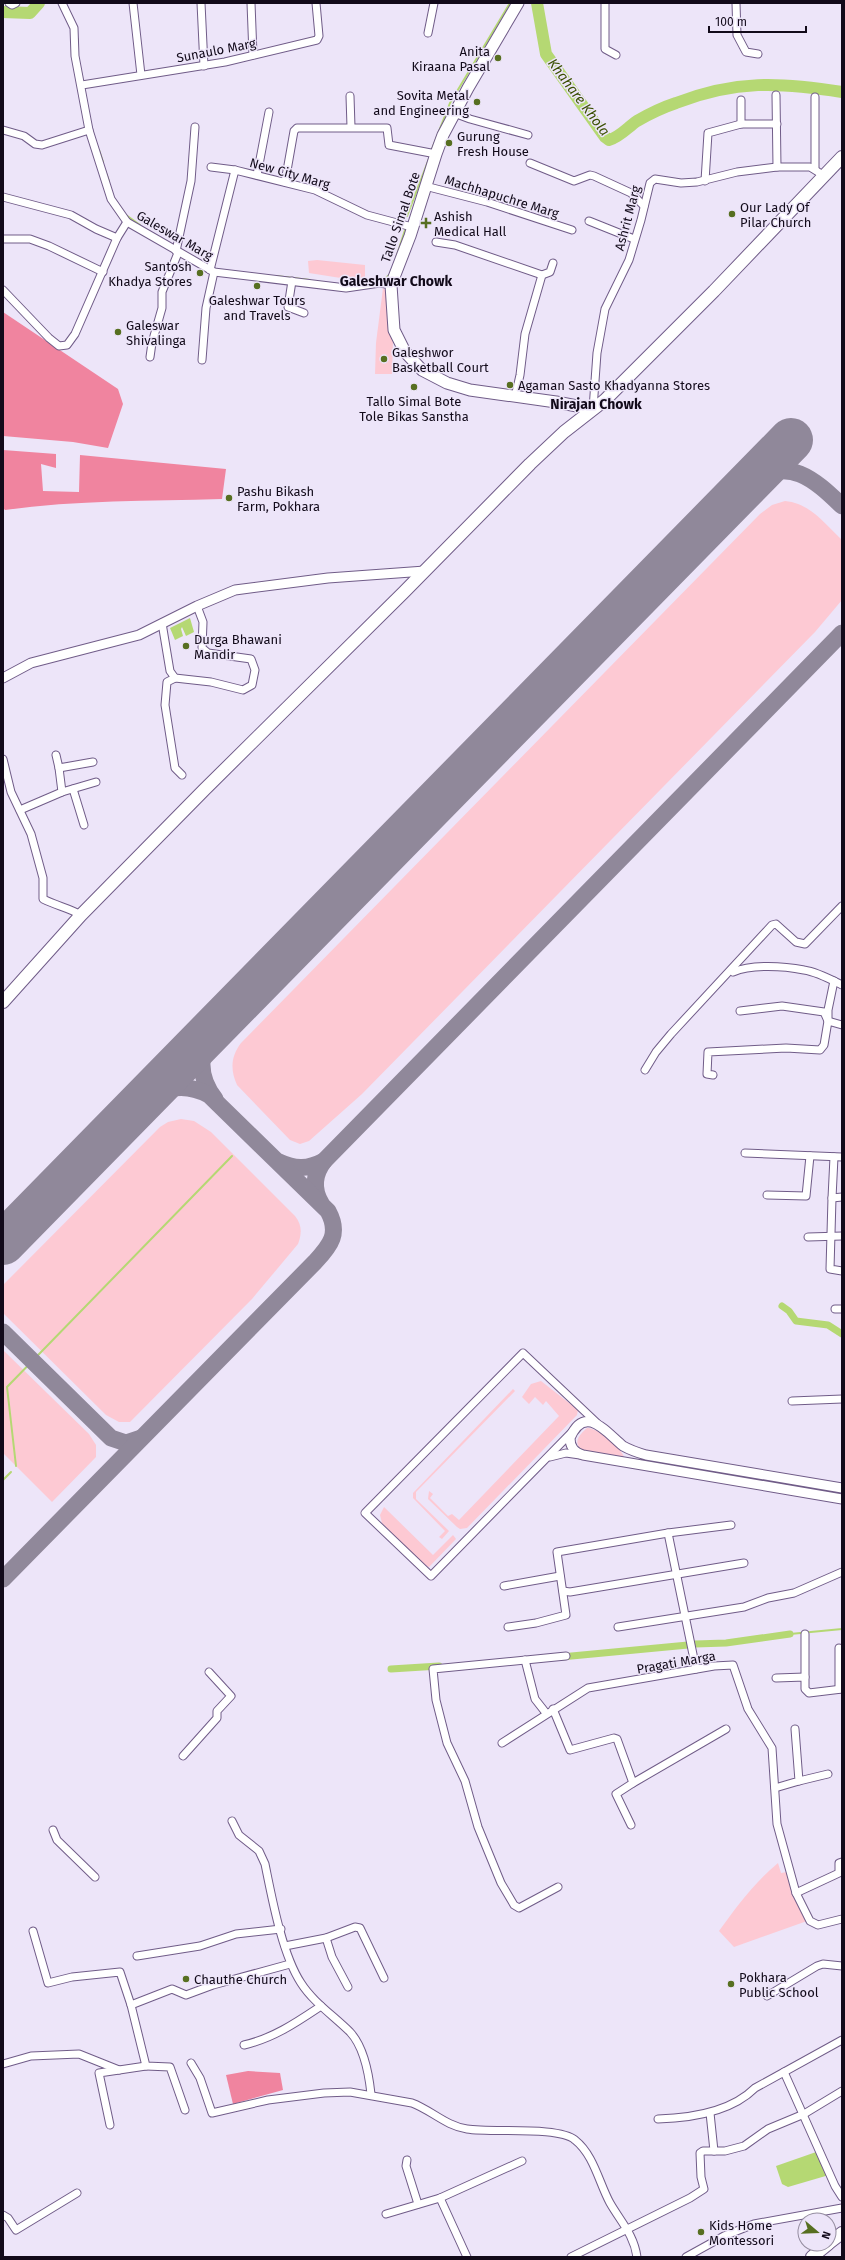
<svg xmlns="http://www.w3.org/2000/svg" width="845" height="2260" font-family="'Fira Sans',sans-serif">
	<style>
		.green { fill: #fdc9d3 }
		.forest { fill: #f0849f }
		.water { fill: #b5d873 }
		.lines { fill: none; stroke-linecap: round; stroke-linejoin: round }
		.stream { stroke: #b5d873; stroke-width: 2 }
		.canal { stroke: #b5d873; stroke-width: 7 }
		.river { stroke: #b5d873; stroke-width: 12 }
		.taxiway { stroke: #90889a; stroke-width: 17 }
		.runway { stroke: #90889a; stroke-width: 44 }
		.minor-casing { stroke: #705c88; stroke-width: 9 }
		.tertiary-casing { stroke: #705c88; stroke-width: 11 }
		.secondary-casing { stroke: #705c88; stroke-width: 13 }
		.primary-casing { stroke: #705c88; stroke-width: 14 }
		.trunk-casing { stroke: #705c88; stroke-width: 14 }
		.minor { stroke: #fff; stroke-width: 7 }
		.tertiary { stroke: #fff; stroke-width: 9 }
		.secondary { stroke: #fff; stroke-width: 11 }
		.primary { stroke: #fff; stroke-width: 12 }
		.trunk { stroke: #fff; stroke-width: 12 }
		.poi-dot { fill: #576f21; stroke: #ede5f9; stroke-width: 1.5 }
		.labels { text-anchor: middle; stroke-width: 3; stroke-linejoin: round; paint-order: stroke }
		.street-label { font-size: 13px; fill: #120a1a; stroke: #ede5f9 }
		.poi-label { font-size: 13px; fill: #120a1a; stroke: #ede5f9; text-anchor: start }
		.water-label { font-size: 14px; font-style: italic; fill: #3b5002; stroke: #ede5f9 }
		.neighbourhood-label { font-size: 14px; font-weight: bold; fill: #120a1a; stroke: #ede5f9 }
	</style>
	<rect width="100%" height="100%" fill="#ede5f9"/>
	<g class="green">
		<path d="M317,260L365,265V278L347,279L309,273L308,261Z"/>
		<path d="M383,288L387,292L393,343L392,374H375L376,343Z"/>
		<path d="M785,501C810,503 825,524 842,540V600L815,632L362,1094L309,1141L300,1144L290,1140L237,1085C230,1070 231,1056 241,1043L760,514L772,505Z"/>
		<path d="M181,1119L194,1121L211,1132L295,1216C302,1225 302,1233 298,1244L252,1299L130,1422H119L106,1415L3,1313V1285L160,1127L168,1122Z"/>
		<path d="M3,1350L89,1434L96,1445V1457L52,1502L3,1453Z"/>
		<path d="M541,1381L578,1410L577,1415L467,1528L460,1529L457,1527L428,1499L429,1491L433,1494L430,1498L448,1516L452,1514L459,1520L559,1416L546,1401L543,1405L535,1397L529,1404L522,1397L531,1384Z"/>
		<path d="M513,1389L515,1391L416,1492V1499L449,1531L442,1539L439,1537L445,1531L413,1498V1493Z"/>
		<path d="M587,1428C597,1427 621,1448 624,1457L583,1451C572,1443 579,1435 587,1428Z"/>
		<path d="M384,1507L433,1555L453,1535L456,1539L429,1567L424,1565L382,1523L380,1515Z"/>
		<path d="M778,1863L781,1873L787,1872L792,1893L807,1921L734,1947L719,1931C737,1906 754,1883 778,1863Z"/>
	</g>
	<g class="forest">
		<path d="M3,312L118,389L123,404L108,448L73,442L3,436Z"/>
		<path d="M3,450L56,454V468L41,464L43,491L79,492L80,455L226,469L222,499C149,501 77,500 5,510L3,508Z"/>
		<path d="M248,2071L280,2073L283,2090L233,2104L226,2075Z"/>
	</g>
	<g class="water">
		<path d="M190,618L194,632L186,636L182,627L181,629L183,636L175,640L170,628Z"/>
		<path d="M819,2151L829,2175L788,2187L782,2184L776,2166Z"/>
	</g>
	<g class="lines">
		<g class="stream">
			<path d="M78,39V53"/>
			<path d="M432,149L450,103L510,3"/>
			<path d="M99,150L103,162"/>
			<path d="M105,170L109,181"/>
			<path d="M126,215L140,225"/>
			<path d="M407,216L430,156"/>
			<path d="M396,258L405,230"/>
			<path d="M276,276L310,280"/>
			<path d="M349,284L373,279L383,281L389,275"/>
			<path d="M16,1466L7,1387L232,1156"/>
			<path d="M3,1480L11,1472"/>
			<path d="M790,1634L842,1629"/>
		</g>
		<g class="canal">
			<path d="M782,1306L789,1311L796,1321L828,1325L842,1334"/>
			<path d="M695,1644L726,1643L790,1634"/>
			<path d="M561,1657L688,1645"/>
			<path d="M391,1669L439,1666"/>
		</g>
		<g class="river">
			<path d="M537,3L546,54L605,137L609,140C620,137 628,127 637,121C649,114 664,107 676,103C735,80 780,82 842,92"/>
			<path d="M3,12L30,13L39,3"/>
		</g>
		<g class="taxiway">
			<path d="M750,482C789,456 814,479 842,506"/>
			<path d="M215,1099C196,1074 199,1051 216,1026"/>
			<path d="M324,1161L842,633"/>
			<path d="M279,1162C296,1170 308,1169 324,1161C314,1174 312,1188 321,1203"/>
			<path d="M3,1332L111,1438L126,1443L141,1438"/>
			<path d="M3,1579L315,1262C331,1245 340,1233 328,1211L209,1095C185,1082 164,1087 142,1101"/>
		</g>
		<path class="runway" d="M3,1243L791,440"/>
		<g class="minor-casing">
			<g id="minor">
				<path d="M9,3L12,5L16,3"/>
				<path d="M62,3L74,28L75,56L89,130L111,199L127,222L214,272L346,288L380,283L391,285"/>
				<path d="M133,3L141,75"/>
				<path d="M201,3L204,66"/>
				<path d="M251,3L253,55"/>
				<path d="M605,3V49L616,55"/>
				<path d="M736,3L737,35L746,52L758,54"/>
				<path d="M428,33L434,3"/>
				<path d="M82,85L225,62L317,40L319,36L316,3"/>
				<path d="M776,95L777,167"/>
				<path d="M350,96L351,127"/>
				<path d="M815,97V168"/>
				<path d="M741,100V124"/>
				<path d="M454,113L470,119L528,135"/>
				<path d="M3,130L24,136L35,144L42,145L89,130"/>
				<path d="M530,163L574,181L590,175L594,176L631,193L644,206"/>
				<path d="M211,167L235,170"/>
				<path d="M257,175L269,112"/>
				<path d="M705,181L708,133L741,124H777"/>
				<path d="M285,182L294,131L297,128H387L389,145L436,154"/>
				<path d="M425,186L487,202L572,230"/>
				<path d="M3,197L71,215L96,229L117,238"/>
				<path d="M589,221L634,239"/>
				<path d="M3,239H30L49,246L103,272"/>
				<path d="M436,242L455,245L542,275"/>
				<path d="M176,251L191,181L195,127"/>
				<path d="M210,270L235,170L315,190L367,215L412,227"/>
				<path d="M292,281L288,307L304,313"/>
				<path d="M3,290L49,338L59,346L67,345L75,334L117,238L127,222"/>
				<path d="M150,357L152,343L162,308V292L178,253"/>
				<path d="M202,360L206,308L214,272"/>
				<path d="M515,397L520,375L525,334L542,275L550,272L553,263"/>
				<path d="M593,409L597,353L605,309L629,260L641,220L650,183L655,179L681,183L697,182L737,172L777,167H810L823,175"/>
				<path d="M162,623L170,671L175,678L211,682L243,690L252,685L255,670L251,659L208,653L202,648L203,622L197,606"/>
				<path d="M175,678L167,682L165,705L175,768L182,775"/>
				<path d="M56,755L59,768L93,762"/>
				<path d="M3,759L11,792L31,834L43,878V899C57,906 69,908 81,915"/>
				<path d="M59,768L62,792"/>
				<path d="M73,789L84,825"/>
				<path d="M20,810L62,792L96,782"/>
				<path d="M733,972C752,964 784,966 804,970C817,972 830,979 842,985"/>
				<path d="M740,1011L782,1006L824,1012L828,1021V1010L834,981"/>
				<path d="M645,1070L656,1052L671,1034L772,925L776,924L796,942L805,944L842,906"/>
				<path d="M713,1075L707,1074L708,1052L786,1048L820,1050L824,1045L828,1021L842,1025"/>
				<path d="M745,1153L842,1157"/>
				<path d="M834,1157L832,1198L842,1197"/>
				<path d="M767,1195L806,1196L810,1156"/>
				<path d="M832,1198L830,1269L842,1271"/>
				<path d="M808,1237L842,1236"/>
				<path d="M835,1309H842"/>
				<path d="M792,1401L842,1399"/>
				<path d="M572,1432L431,1576L365,1513L523,1353L597,1423"/>
				<path d="M550,1457L566,1453L580,1455"/>
				<path d="M668,1533L696,1669"/>
				<path d="M504,1586L560,1576"/>
				<path d="M563,1591L570,1592L744,1563"/>
				<path d="M508,1627L536,1623L566,1615L557,1552L668,1533L731,1525"/>
				<path d="M618,1627L744,1607L768,1598L794,1593L842,1572"/>
				<path d="M525,1660L535,1699L546,1713"/>
				<path d="M805,1677V1634"/>
				<path d="M776,1678L805,1677V1689L809,1693L842,1689"/>
				<path d="M839,1689V1648"/>
				<path d="M553,1709L570,1750L614,1738L617,1739L633,1783L726,1729"/>
				<path d="M502,1743L588,1688L714,1666L733,1665L748,1709L772,1748L777,1824L796,1893L810,1921L818,1925L842,1919"/>
				<path d="M183,1756L217,1718V1711L231,1696L209,1672"/>
				<path d="M799,1781L828,1774"/>
				<path d="M775,1788L799,1781L795,1729"/>
				<path d="M232,1821L239,1835L259,1851L265,1864C272,1898 282,1954 301,1983C313,2002 334,2016 350,2032C364,2047 369,2075 371,2094"/>
				<path d="M631,1825L616,1794L633,1783"/>
				<path d="M53,1830L57,1840L95,1877"/>
				<path d="M558,1887L519,1908L514,1905L501,1883L478,1827L465,1781L447,1743L436,1700L433,1669L566,1656"/>
				<path d="M796,1893L839,1873V1863L842,1862"/>
				<path d="M33,1931L48,1983L72,1977L120,1972L131,2005L172,1989L186,1995L213,1985L290,1964"/>
				<path d="M326,1938L332,1957L348,1987"/>
				<path d="M285,1946L326,1938L355,1927L360,1928L384,1978"/>
				<path d="M137,1956L200,1946L236,1934L281,1929"/>
				<path d="M767,1996L817,1966L823,1964L842,1966"/>
				<path d="M131,2005L146,2066L170,2067L185,2110"/>
				<path d="M244,2045C274,2038 297,2022 321,2006"/>
				<path d="M191,2063L200,2078L212,2113L268,2100L324,2093L350,2092L412,2103C431,2110 446,2126 467,2129C491,2133 559,2126 575,2140C594,2155 599,2183 610,2203C621,2222 634,2235 637,2257"/>
				<path d="M3,2064L31,2056L79,2054L119,2070"/>
				<path d="M784,2072L835,2186L842,2197"/>
				<path d="M710,2113L714,2151"/>
				<path d="M658,2119C691,2118 731,2112 755,2088L842,2040"/>
				<path d="M110,2125L99,2073L146,2066"/>
				<path d="M407,2160L406,2166L418,2204"/>
				<path d="M440,2198L467,2257"/>
				<path d="M386,2214L440,2198L522,2161"/>
				<path d="M3,2215L8,2218L16,2230L77,2193"/>
				<path d="M571,2257L690,2198L704,2189L701,2177L700,2153L703,2151H725L744,2146L768,2129L804,2114L842,2091"/>
				<path d="M686,2257L724,2236L754,2224L842,2208"/>
			</g>
		</g>
		<g class="tertiary-casing">
			<g id="tertiary">
				<path d="M3,678L31,663L139,635L197,606L235,590L328,578L425,571"/>
				<path d="M842,1488L646,1455C639,1453 630,1450 623,1446C607,1433 585,1403 570,1438C570,1447 574,1452 583,1455L842,1499"/>
			</g>
		</g>
		<g class="secondary-casing">
			<path id="secondary" d="M518,3L468,88L443,135L436,154L410,236L391,285L394,330L405,352L422,370L447,383L470,390L556,402L593,409"/>
		</g>
		<g class="primary-casing">
			<path id="primary" d="M3,1002L81,915L204,790L404,592L530,464L564,432L605,400L714,291L842,157"/>
		</g>
		<g class="trunk-casing">
			<g id="trunk">
				<path d="M829,2243L842,2233"/>
				<path d="M812,2257L828,2244"/>
			</g>
		</g>
		<use href="#minor" class="minor"/>
		<use href="#tertiary" class="tertiary"/>
		<use href="#secondary" class="secondary"/>
		<use href="#primary" class="primary"/>
		<use href="#trunk" class="trunk"/>
	</g>
	<g class="poi-dot">
		<circle cx="498" cy="58" r="4"/>
		<circle cx="477" cy="102" r="4"/>
		<circle cx="449" cy="143" r="4"/>
		<circle cx="732" cy="214" r="4"/>
		<path d="M424 217h4v4h4v4h-4v4h-4v-4h-4v-4h4z"/>
		<circle cx="200" cy="273" r="4"/>
		<circle cx="257" cy="286" r="4"/>
		<circle cx="118" cy="332" r="4"/>
		<circle cx="384" cy="359" r="4"/>
		<circle cx="510" cy="385" r="4"/>
		<circle cx="414" cy="387" r="4"/>
		<circle cx="229" cy="498" r="4"/>
		<circle cx="186" cy="646" r="4"/>
		<circle cx="186" cy="1979" r="4"/>
		<circle cx="731" cy="1984" r="4"/>
		<circle cx="701" cy="2232" r="4"/>
	</g>
	<g class="labels">
		<g class="street-label">
			<text transform="translate(216 50) rotate(-11)" y="5">Sunaulo Marg</text>
			<text transform="translate(290 173) rotate(16)" y="5">New City Marg</text>
			<text transform="translate(502 196) rotate(17)" y="5">Machhapuchre Marg</text>
			<text transform="translate(400 217) rotate(-71)" y="5">Tallo Simal Bote</text>
			<text transform="translate(627 218) rotate(-75)" y="5">Ashrit Marg</text>
			<text transform="translate(175 235) rotate(30)" y="5">Galeswar Marg</text>
			<text transform="translate(676 1662) rotate(-10)" y="5">Pragati Marga</text>
		</g>
		<g class="poi-label">
			<text x="490" y="56" text-anchor="end">Anita<tspan x="490" dy="15">Kiraana Pasal</tspan></text>
			<text x="469" y="100" text-anchor="end">Sovita Metal<tspan x="469" dy="15">and Engineering</tspan></text>
			<text x="457" y="141">Gurung<tspan x="457" dy="15">Fresh House</tspan></text>
			<text x="740" y="212">Our Lady Of<tspan x="740" dy="15">Pilar Church</tspan></text>
			<text x="434" y="221">Ashish<tspan x="434" dy="15">Medical Hall</tspan></text>
			<text x="192" y="271" text-anchor="end">Santosh<tspan x="192" dy="15">Khadya Stores</tspan></text>
			<text x="257" y="305" text-anchor="middle">Galeshwar Tours<tspan x="257" dy="15">and Travels</tspan></text>
			<text x="126" y="330">Galeswar<tspan x="126" dy="15">Shivalinga</tspan></text>
			<text x="392" y="357">Galeshwor<tspan x="392" dy="15">Basketball Court</tspan></text>
			<text x="518" y="390">Agaman Sasto Khadyanna Stores</text>
			<text x="414" y="406" text-anchor="middle">Tallo Simal Bote<tspan x="414" dy="15">Tole Bikas Sanstha</tspan></text>
			<text x="237" y="496">Pashu Bikash<tspan x="237" dy="15">Farm, Pokhara</tspan></text>
			<text x="194" y="644">Durga Bhawani<tspan x="194" dy="15">Mandir</tspan></text>
			<text x="739" y="1982">Pokhara<tspan x="739" dy="15">Public School</tspan></text>
			<text x="194" y="1984">Chauthe Church</text>
			<text x="709" y="2230">Kids Home<tspan x="709" dy="15">Montessori</tspan></text>
		</g>
		<g class="water-label">
			<text transform="translate(579 97) rotate(53)" y="5">Khahare Khola</text>
		</g>
		<g class="neighbourhood-label">
			<text x="396" y="286">Galeshwar Chowk</text>
			<text x="596" y="409">Nirajan Chowk</text>
		</g>
	</g>
	<rect width="845" height="2260" fill="none" stroke="#120a1a" stroke-width="8"/>
	<g transform="translate(817 2232) rotate(109)"><circle r="19" fill="#ede5f9" stroke="#958da0"/>
	<path d="M0-3L7 15L0 10L-7 15Z" fill="#576f21"/>
	<text y="-6" font-size="11" font-weight="bold" text-anchor="middle" fill="#120a1a">N</text>
	</g>
	<path d="M709 26v6h97v-6" fill="none" stroke="#120a1a" stroke-width="2"/>
	<text x="715" y="26" font-size="12" fill="#120a1a" stroke="#ede5f9" stroke-width="3" paint-order="stroke">100 m</text>
</svg>
